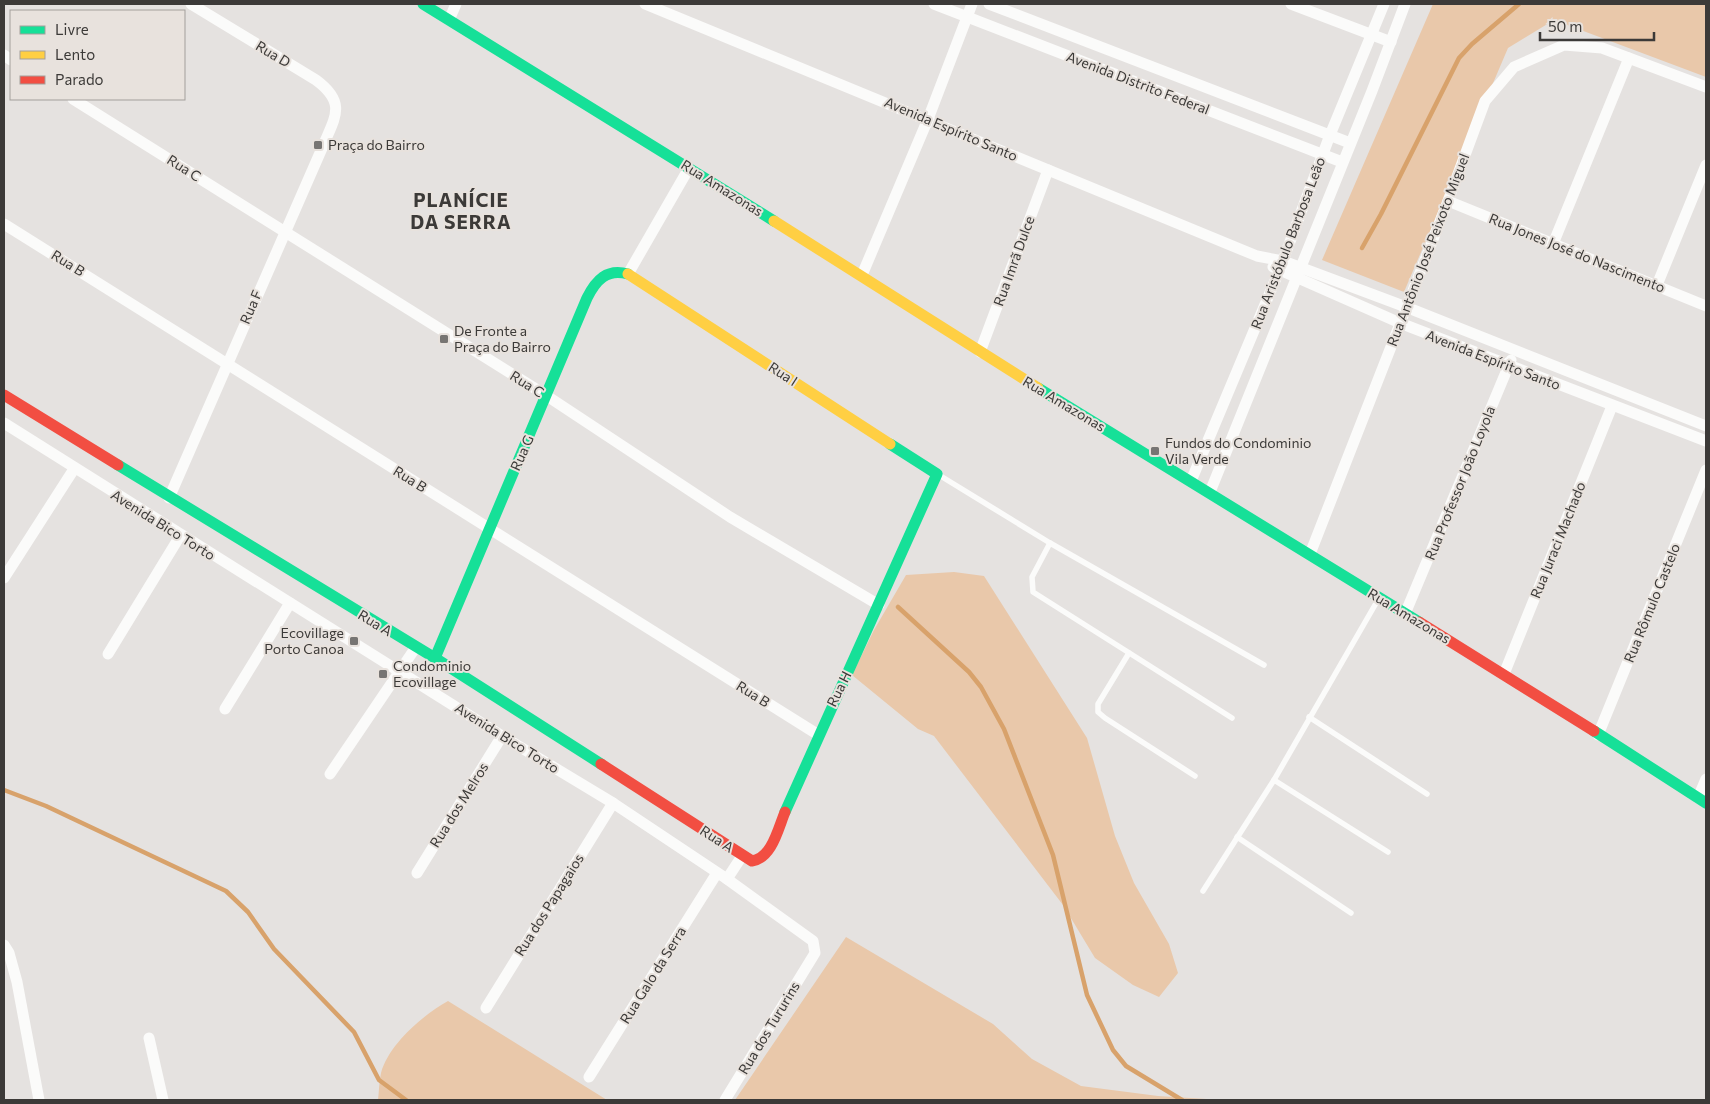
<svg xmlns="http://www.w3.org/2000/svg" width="1710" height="1104" font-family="Commissioner,sans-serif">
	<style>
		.green { fill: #e9c8aa }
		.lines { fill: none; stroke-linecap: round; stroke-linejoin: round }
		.stream { stroke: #d8a26b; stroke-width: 4.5 }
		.lane { stroke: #fbfbfa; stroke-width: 5.5 }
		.street { stroke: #fbfbfa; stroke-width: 11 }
		.fast { stroke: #16e098; stroke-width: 11 }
		.slow { stroke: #ffcf43; stroke-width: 11 }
		.jam { stroke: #f24e42; stroke-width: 11 }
		.poi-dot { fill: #777573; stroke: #e8e2dd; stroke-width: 2 }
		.labels { text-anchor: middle; stroke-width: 4; stroke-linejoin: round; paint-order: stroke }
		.street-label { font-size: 14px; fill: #3c3a38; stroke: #e8e2dd }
		.poi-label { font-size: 14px; fill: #3c3a38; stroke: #e8e2dd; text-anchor: start }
		.district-label { font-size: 19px; font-weight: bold; letter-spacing: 1px; fill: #3c3a38; stroke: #e8e2dd }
	</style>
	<rect width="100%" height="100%" fill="#e5e2e0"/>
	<g class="green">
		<path d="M1433,4H1706V77L1554,20L1508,48L1404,292L1322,260Z"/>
		<path d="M954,572L984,576L1087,738L1115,836L1134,883L1169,944L1178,973L1159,997L1133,985L1095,958L1063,905L934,736L918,729L852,675L874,630L906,575Z"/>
		<path d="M846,937L993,1024L1032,1059L1081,1086L1158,1096L1223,1100H735Z"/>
		<path d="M448,1001L607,1100H378C379,1092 379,1082 381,1073C389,1044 423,1015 448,1001Z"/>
	</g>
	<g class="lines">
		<g class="stream">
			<path d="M1362,248L1381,214L1459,58L1472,44L1519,4"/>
			<path d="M898,607L969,672L981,687L1004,729L1053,855L1087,995L1113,1050L1126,1066L1182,1100"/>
			<path d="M4,790L46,806L226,891L248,912L274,949L354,1032L379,1080L406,1100"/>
		</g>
		<g class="lane">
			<path d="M939,475L1050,543L1264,665"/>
			<path d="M1050,543L1032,577L1033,592L1232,718"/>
			<path d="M1129,653L1098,704V712L1105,718L1195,776"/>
			<path d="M1309,717L1427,794"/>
			<path d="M1274,780L1388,852"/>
			<path d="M1237,837L1351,913"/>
			<path d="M1203,891L1274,780L1379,598"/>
		</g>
		<g class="street">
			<path d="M645,4L1257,256L1283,261L1406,307L1706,426"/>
			<path d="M934,4L1342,162"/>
			<path d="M989,4L1350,143"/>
			<path d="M1291,4L1391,42"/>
			<path d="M449,20L456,4"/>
			<path d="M4,55L11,60"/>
			<path d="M73,99L547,396L730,517L879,605"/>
			<path d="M1448,201L1706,306"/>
			<path d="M4,224L817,734"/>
			<path d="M1553,244L1629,58"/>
			<path d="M1273,267L1400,323L1706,441"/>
			<path d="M628,274L689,168"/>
			<path d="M862,275L928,119L972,4"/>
			<path d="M1657,285L1706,165"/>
			<path d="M980,352L1048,170"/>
			<path d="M4,423L502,736L613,803L727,879L813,941L815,953L725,1100"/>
			<path d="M1191,481L1279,271L1330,135L1384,4"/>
			<path d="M1210,492L1372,91L1405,4"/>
			<path d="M169,498L323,146C335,117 347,103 316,80L191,4"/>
			<path d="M1310,554L1448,201L1485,101L1514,67L1564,45L1602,48L1706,87"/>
			<path d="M4,578L74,469"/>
			<path d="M1405,614L1511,360"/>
			<path d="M108,654L180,536"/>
			<path d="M1504,674L1612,406"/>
			<path d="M225,709L290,603"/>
			<path d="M1598,735L1706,470"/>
			<path d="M330,774L416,647"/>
			<path d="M1698,798L1706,779"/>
			<path d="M417,873L502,736"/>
			<path d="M727,879L742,856"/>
			<path d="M4,945L9,953L17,982L39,1100"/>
			<path d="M486,1008L613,803"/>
			<path d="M149,1038L163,1100"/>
			<path d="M589,1077L717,873"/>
		</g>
		<g class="fast">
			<path d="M423,4L774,221"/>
			<path d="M1038,388L1419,622"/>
			<path d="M118,465L435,658L601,764"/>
			<path d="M435,658L587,298C596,280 607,268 628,274"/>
			<path d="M1594,731L1706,803"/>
			<path d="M785,812L937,474L890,444"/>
		</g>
		<g class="slow">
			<path d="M774,221L1038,388"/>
			<path d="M628,274L890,444"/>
		</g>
		<g class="jam">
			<path d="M4,395L118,465"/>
			<path d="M1419,622L1594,731"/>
			<path d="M601,764L752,861C772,858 778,829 785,812"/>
		</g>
	</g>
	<g class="poi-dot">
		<rect x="313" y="140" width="10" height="10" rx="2.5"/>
		<rect x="439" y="334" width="10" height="10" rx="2.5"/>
		<rect x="1150" y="446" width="10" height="10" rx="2.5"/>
		<rect x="349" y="636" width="10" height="10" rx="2.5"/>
		<rect x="378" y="669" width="10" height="10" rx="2.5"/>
	</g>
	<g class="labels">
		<g class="street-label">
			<text transform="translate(273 54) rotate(31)" y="5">Rua D</text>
			<text transform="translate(1138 83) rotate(21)" y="5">Avenida Distrito Federal</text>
			<text transform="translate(951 129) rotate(23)" y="5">Avenida Espírito Santo</text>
			<text transform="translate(184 168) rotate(32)" y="5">Rua C</text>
			<text transform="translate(722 188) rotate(32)" y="5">Rua Amazonas</text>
			<text transform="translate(1288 243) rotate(-69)" y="5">Rua Aristóbulo Barbosa Leão</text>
			<text transform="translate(1428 250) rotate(-69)" y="5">Rua Antônio José Peixoto Miguel</text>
			<text transform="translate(1577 253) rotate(22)" y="5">Rua Jones José do Nascimento</text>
			<text transform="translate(1014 261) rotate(-70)" y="5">Rua Imrã Dulce</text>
			<text transform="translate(68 263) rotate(32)" y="5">Rua B</text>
			<text transform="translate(251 307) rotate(-67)" y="5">Rua F</text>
			<text transform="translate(1493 360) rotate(21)" y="5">Avenida Espírito Santo</text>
			<text transform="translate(783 374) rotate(33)" y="5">Rua I</text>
			<text transform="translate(527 384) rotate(32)" y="5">Rua C</text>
			<text transform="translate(1064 404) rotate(31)" y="5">Rua Amazonas</text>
			<text transform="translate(522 453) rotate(-66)" y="5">Rua G</text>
			<text transform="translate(410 479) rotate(32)" y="5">Rua B</text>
			<text transform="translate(1460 483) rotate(-68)" y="5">Rua Professor João Loyola</text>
			<text transform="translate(163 525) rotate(32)" y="5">Avenida Bico Torto</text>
			<text transform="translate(1558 540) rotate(-68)" y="5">Rua Juraci Machado</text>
			<text transform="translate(1652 603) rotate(-68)" y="5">Rua Rômulo Castelo</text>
			<text transform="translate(1409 616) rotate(31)" y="5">Rua Amazonas</text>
			<text transform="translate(375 623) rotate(31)" y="5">Rua A</text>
			<text transform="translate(839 689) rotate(-64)" y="5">Rua H</text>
			<text transform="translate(753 694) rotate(32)" y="5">Rua B</text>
			<text transform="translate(507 738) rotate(32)" y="5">Avenida Bico Torto</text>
			<text transform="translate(459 805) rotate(-58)" y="5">Rua dos Melros</text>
			<text transform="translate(717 839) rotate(33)" y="5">Rua A</text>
			<text transform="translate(549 905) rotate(-58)" y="5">Rua dos Papagaios</text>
			<text transform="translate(653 975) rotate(-58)" y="5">Rua Galo da Serra</text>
			<text transform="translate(769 1028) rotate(-59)" y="5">Rua dos Tururins</text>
		</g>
		<g class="poi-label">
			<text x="328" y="150">Praça do Bairro</text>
			<text x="454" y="336">De Fronte a<tspan x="454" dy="16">Praça do Bairro</tspan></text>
			<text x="1165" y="448">Fundos do Condominio<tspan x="1165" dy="16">Vila Verde</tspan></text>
			<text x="344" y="638" text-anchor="end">Ecovillage<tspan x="344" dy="16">Porto Canoa</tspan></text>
			<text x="393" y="671">Condominio<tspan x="393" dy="16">Ecovillage</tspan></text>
		</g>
		<g class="district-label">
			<text x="461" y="207">PLANÍCIE<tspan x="461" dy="22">DA SERRA</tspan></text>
		</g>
	</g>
	<rect width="1710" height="1104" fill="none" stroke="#3c3a38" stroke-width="10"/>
	<rect x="10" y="10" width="175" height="90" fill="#e8e2dd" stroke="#a39f9b"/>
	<rect x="20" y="26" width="25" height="8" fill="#16e098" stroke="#a39f9b"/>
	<text x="55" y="35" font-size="15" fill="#3c3a38">Livre</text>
	<rect x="20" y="51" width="25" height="8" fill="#ffcf43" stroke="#a39f9b"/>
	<text x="55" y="60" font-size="15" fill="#3c3a38">Lento</text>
	<rect x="20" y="76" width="25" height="8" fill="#f24e42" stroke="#a39f9b"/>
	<text x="55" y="85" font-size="15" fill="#3c3a38">Parado</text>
	<path d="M1540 32v8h114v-8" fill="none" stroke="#3c3a38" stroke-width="2.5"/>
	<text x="1548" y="32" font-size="15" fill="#3c3a38" stroke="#e8e2dd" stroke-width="4" paint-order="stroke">50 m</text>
</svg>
